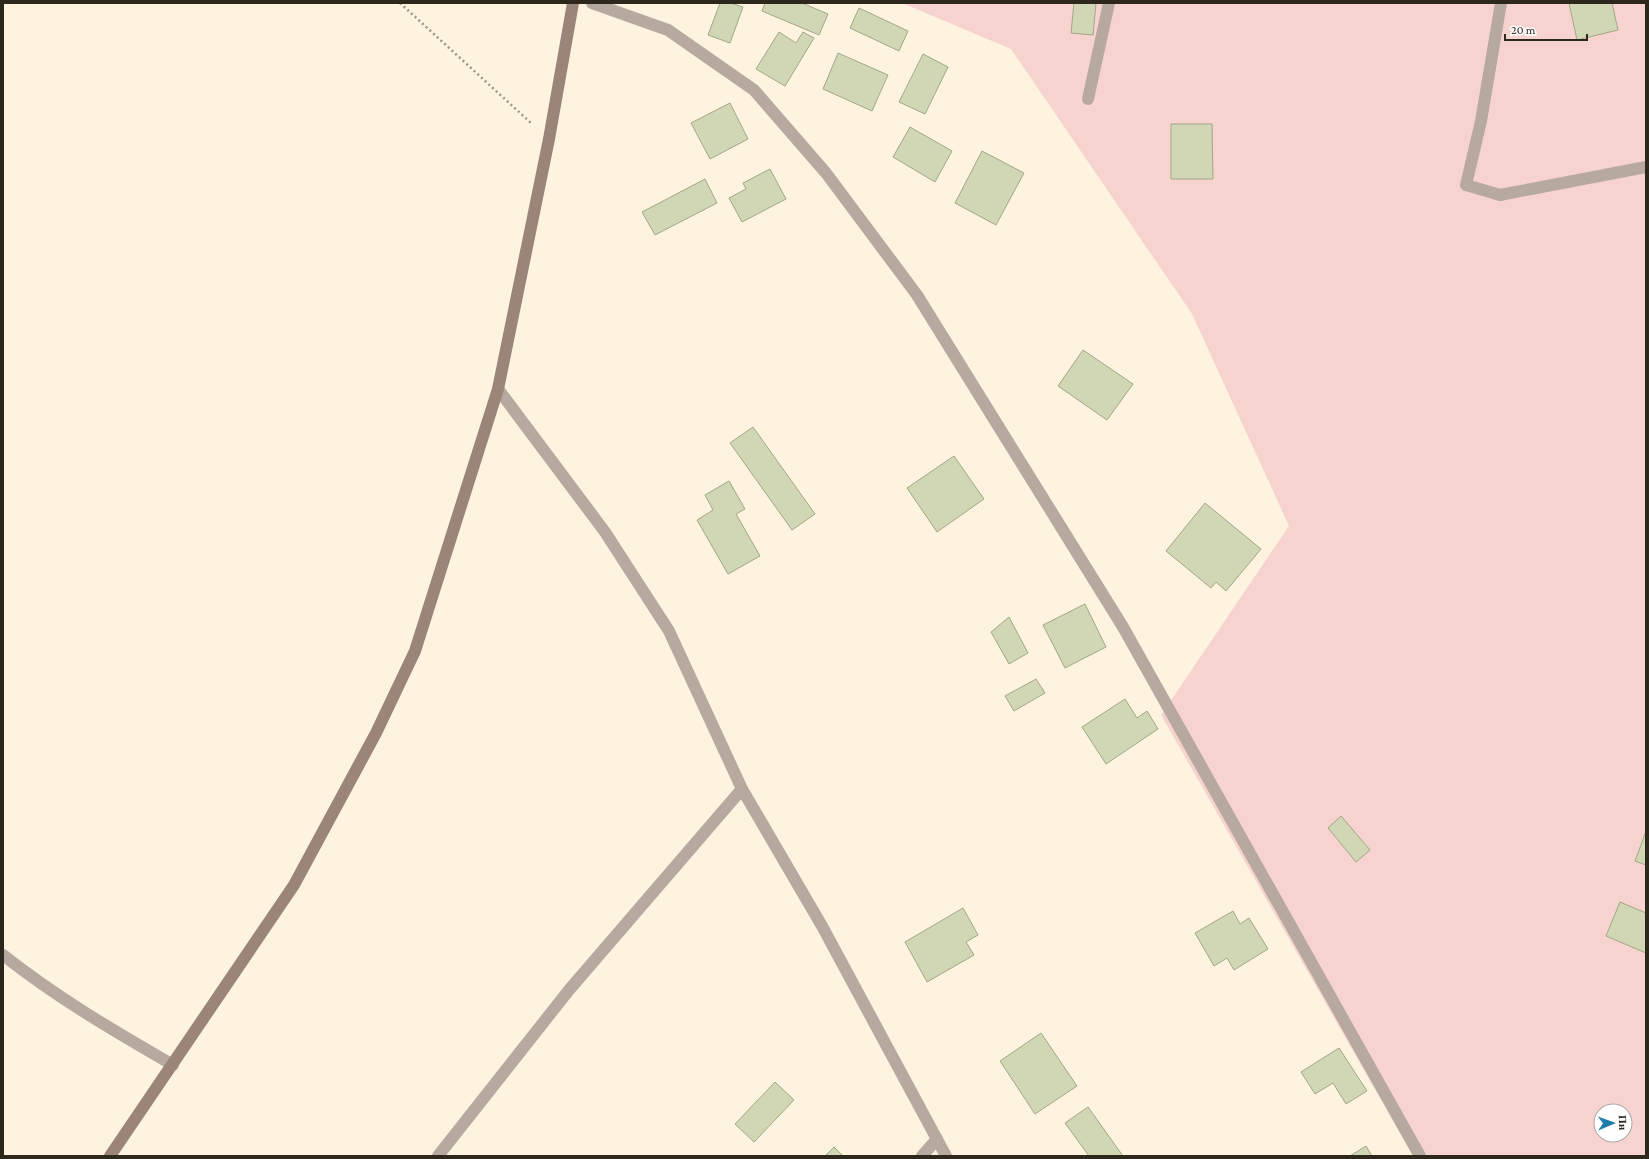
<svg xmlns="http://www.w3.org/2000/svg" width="1649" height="1159" font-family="'Crimson Pro',serif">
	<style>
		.green { fill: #f7d3d0; fill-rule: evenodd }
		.building { fill: #d1d7b4; stroke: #a2a786 }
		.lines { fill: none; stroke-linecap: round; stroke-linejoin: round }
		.path { stroke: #9d9585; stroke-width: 2.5; stroke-dasharray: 2 3; stroke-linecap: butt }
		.service { stroke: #b8a9a0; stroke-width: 12 }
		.minor { stroke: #b8a9a0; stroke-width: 12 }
		.secondary { stroke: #9a8578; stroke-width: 12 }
	</style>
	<rect width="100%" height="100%" fill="#fdf3df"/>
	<path class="green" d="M902,3H1646V1156H1413L1161,715L1289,526L1192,314L1011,49ZM1601,1111H1625V1135H1601Z"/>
	<g class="building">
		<path d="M720,3H731L743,7L730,43L708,35Z"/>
		<path d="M765,3H802L828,14L819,35L762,11Z"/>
		<path d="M1074,3H1096L1093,35L1071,33Z"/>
		<path d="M1569,3H1612L1618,30L1577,40Z"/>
		<path d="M859,8L908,31L899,51L850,28Z"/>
		<path d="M779,32L796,43L803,32L814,38L785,86L756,69Z"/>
		<path d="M838,53L888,75L872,111L823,89Z"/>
		<path d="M923,54L948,67L925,114L899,102Z"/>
		<path d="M730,103L748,139L710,159L691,123Z"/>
		<path d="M1171,124H1212L1213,179H1171Z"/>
		<path d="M910,127L952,151L935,182L893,157Z"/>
		<path d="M982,151L1024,173L996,225L955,203Z"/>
		<path d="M770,169L786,199L742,222L729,198L746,189L743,183Z"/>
		<path d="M705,179L717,203L655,235L642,212Z"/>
		<path d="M1083,350L1133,384L1107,420L1058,386Z"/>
		<path d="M753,427L815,514L792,530L730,443Z"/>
		<path d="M954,456L984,499L937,532L907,488Z"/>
		<path d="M729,481L745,509L736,514L760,556L728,574L697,520L713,510L705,495Z"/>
		<path d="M1205,503L1261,549L1226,591L1216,582L1211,588L1166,551Z"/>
		<path d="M1085,604L1106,647L1065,668L1043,625Z"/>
		<path d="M1009,617L1028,653L1009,664L991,632Z"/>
		<path d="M1036,679L1045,693L1014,711L1005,696Z"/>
		<path d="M1125,699L1137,718L1147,711L1158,729L1106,764L1082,727Z"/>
		<path d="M1341,816L1370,850L1356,862L1328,828Z"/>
		<path d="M1646,831V865L1635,861Z"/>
		<path d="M1620,902L1646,913V953L1606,936Z"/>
		<path d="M963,908L978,935L966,942L974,955L927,982L905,942Z"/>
		<path d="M1233,911L1240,924L1249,918L1268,949L1234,970L1227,958L1214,966L1195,933Z"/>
		<path d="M1041,1033L1077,1086L1035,1114L1000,1061Z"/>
		<path d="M1339,1048L1367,1091L1346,1104L1333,1083L1315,1094L1301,1072Z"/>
		<path d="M775,1082L794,1100L754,1142L735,1124Z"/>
		<path d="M1088,1107L1123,1156H1089L1065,1123Z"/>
		<path d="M1366,1146L1372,1156H1350Z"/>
		<path d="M834,1147L843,1156H825Z"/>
	</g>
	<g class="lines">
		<path class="path" d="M400,3L531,123"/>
		<g class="service">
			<path d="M1501,3L1481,121L1466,185L1500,195L1646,167"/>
			<path d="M1088,99L1109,3"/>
		</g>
		<g class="minor">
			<path d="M592,3L668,30L754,90L826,173L917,295L1123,627L1420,1156"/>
			<path d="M498,389L605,532L669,631L742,789L822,926L946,1156"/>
			<path d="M3,955C56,997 114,1031 173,1065"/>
			<path d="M438,1156L569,990L742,789"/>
			<path d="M922,1156L937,1139"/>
		</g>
		<path class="secondary" d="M110,1156L294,885L376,733L415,651L498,389L549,139L573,3"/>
	</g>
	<rect width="1649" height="1159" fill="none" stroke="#2e281c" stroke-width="8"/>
	<g transform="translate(1613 1123) rotate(88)"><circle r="19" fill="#ffffff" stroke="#aba9a4"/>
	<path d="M0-3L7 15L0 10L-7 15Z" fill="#217ba9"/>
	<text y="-6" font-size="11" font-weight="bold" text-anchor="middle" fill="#2e281c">Пн</text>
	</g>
	<path d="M1505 34v6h82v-6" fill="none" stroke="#2e281c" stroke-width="2"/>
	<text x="1511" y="34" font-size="12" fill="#2e281c" stroke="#ffffff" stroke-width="3" paint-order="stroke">20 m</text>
</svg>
